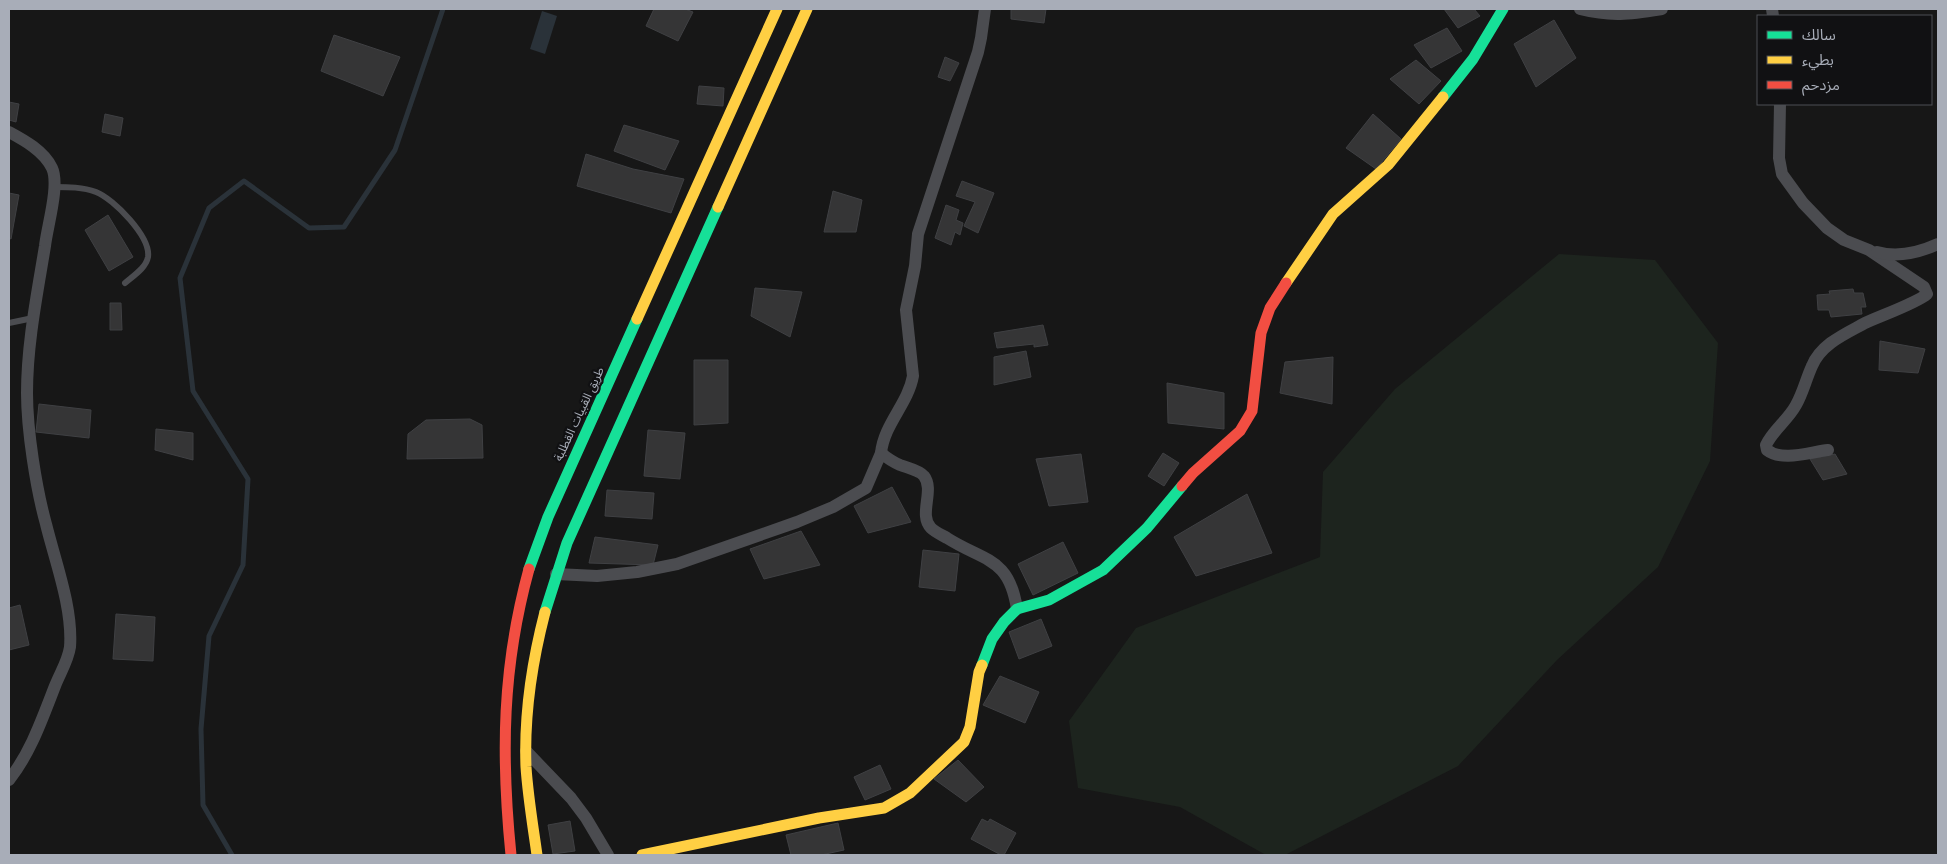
<svg xmlns="http://www.w3.org/2000/svg" width="1947" height="864" font-family="Quicksand,'Noto Sans Arabic',sans-serif">
	<style>
		.green { fill: #1d241e }
		.water { fill: #2a3239 }
		.lines { fill: none; stroke-linecap: round; stroke-linejoin: round }
		.stream { stroke: #2a3239; stroke-width: 5 }
		.building { fill: #353536; stroke: #3f4043 }
		.lane { stroke: #4b4c50; stroke-width: 6 }
		.street { stroke: #4b4c50; stroke-width: 12 }
		.fast { stroke: #16e098; stroke-width: 11 }
		.slow { stroke: #ffcf43; stroke-width: 11 }
		.jam { stroke: #f24e42; stroke-width: 11 }
		.labels { text-anchor: middle; stroke-width: 4.5; stroke-linejoin: round; paint-order: stroke }
		.street-label { font-size: 12px; fill: #a8adb8; stroke: #111113 }
	</style>
	<rect width="100%" height="100%" fill="#171717"/>
	<path class="green" d="M1559,254L1655,260L1718,343L1710,461L1658,567L1557,660L1458,766L1285,855H1266L1180,807L1078,788L1069,721L1136,628L1320,557L1323,472L1395,389Z"/>
	<path class="water" d="M542,11L557,16L545,54L530,49Z"/>
	<g class="lines">
		<path class="stream" d="M232,855L203,805L201,729L209,636L243,565L248,479L193,391L180,278L209,208L244,181L309,228L344,227L395,150L443,9"/>
	</g>
	<g class="building">
		<path d="M654,9H685L693,12L678,41L646,26Z"/>
		<path d="M1011,9H1046L1044,23L1011,19Z"/>
		<path d="M1444,9H1474L1480,16L1458,28Z"/>
		<path d="M1554,20L1576,58L1536,87L1514,44Z"/>
		<path d="M1447,28L1462,51L1431,68L1414,45Z"/>
		<path d="M334,35L400,57L383,96L321,71Z"/>
		<path d="M945,57L959,63L950,81L938,77Z"/>
		<path d="M1416,60L1441,81L1419,104L1390,79Z"/>
		<path d="M699,86L724,88L723,106L697,104Z"/>
		<path d="M9,102L19,104L16,122L9,120Z"/>
		<path d="M105,114L123,118L120,136L102,132Z"/>
		<path d="M1373,114L1401,139L1376,169L1346,148Z"/>
		<path d="M624,125L679,141L665,170L614,151Z"/>
		<path d="M586,154L633,169L684,179L671,213L577,186Z"/>
		<path d="M962,181L994,193L978,233L964,226L975,202L956,196Z"/>
		<path d="M833,191L862,200L856,232H824Z"/>
		<path d="M9,193L19,195L11,239L9,238Z"/>
		<path d="M946,205L959,210L956,220L963,223L960,235L955,232L951,245L935,238Z"/>
		<path d="M108,215L133,257L109,271L85,230Z"/>
		<path d="M755,288L802,292L790,337L751,316Z"/>
		<path d="M1853,289L1854,293H1863L1866,307H1861L1862,314L1831,317L1829,310H1818L1817,295L1830,294L1829,291Z"/>
		<path d="M110,303H121L122,330H110Z"/>
		<path d="M1043,325L1048,345L1034,347V344L997,348L994,333Z"/>
		<path d="M1880,341L1925,349L1918,373L1879,370Z"/>
		<path d="M1026,351L1031,377L994,385V357Z"/>
		<path d="M1333,357L1332,404L1280,393L1285,362Z"/>
		<path d="M694,360H728V423L694,425Z"/>
		<path d="M1167,383L1224,393V429L1168,423Z"/>
		<path d="M39,404L91,410L89,438L36,432Z"/>
		<path d="M470,419L482,425L483,458L407,459L408,434L426,420Z"/>
		<path d="M156,429L193,433V460L155,450Z"/>
		<path d="M648,430L685,433L680,479L644,476Z"/>
		<path d="M1163,453L1179,463L1164,486L1148,476Z"/>
		<path d="M1081,454L1088,502L1049,506L1036,459Z"/>
		<path d="M1835,454L1847,474L1823,480L1810,459Z"/>
		<path d="M892,487L911,522L868,533L854,506Z"/>
		<path d="M607,490L654,493L652,519L605,516Z"/>
		<path d="M1247,494L1272,553L1196,576L1174,537Z"/>
		<path d="M801,531L820,565L764,579L750,549Z"/>
		<path d="M595,537L658,545L653,565L589,563Z"/>
		<path d="M1063,542L1078,573L1033,595L1018,564Z"/>
		<path d="M923,550L959,554L955,591L919,587Z"/>
		<path d="M20,605L29,645L9,650V608Z"/>
		<path d="M116,614L155,617L153,661L113,659Z"/>
		<path d="M1041,619L1052,646L1019,659L1009,632Z"/>
		<path d="M1000,676L1039,692L1025,723L983,705Z"/>
		<path d="M958,760L984,787L966,802L934,779Z"/>
		<path d="M880,765L891,789L865,800L854,777Z"/>
		<path d="M982,819L988,822L990,819L1016,833L1004,855H1001L971,839Z"/>
		<path d="M570,821L575,851L553,854L548,825Z"/>
		<path d="M838,823L844,850L821,855H791L786,835Z"/>
	</g>
	<g class="lines">
		<g class="lane">
			<path d="M54,187C68,187 83,187 96,192C114,199 151,237 148,257C146,268 133,276 125,283"/>
			<path d="M9,323L33,318"/>
		</g>
		<g class="street">
			<path d="M1580,9C1612,17 1630,14 1662,9"/>
			<path d="M1772,9L1773,16"/>
			<path d="M1780,104L1779,158L1782,174L1803,203L1827,228L1844,240L1869,250L1924,287L1927,294C1917,303 1880,316 1865,323C1845,334 1821,344 1812,366C1806,379 1803,393 1796,405C1788,420 1773,430 1766,445L1767,450C1782,462 1810,452 1828,450"/>
			<path d="M9,132C24,140 44,151 52,168C60,185 47,227 45,246C37,295 27,344 27,393C27,430 36,488 46,524C55,561 73,608 70,647C68,661 60,673 55,686C42,719 31,752 9,780"/>
			<path d="M1877,252C1898,258 1918,253 1938,244"/>
			<path d="M881,453C884,424 908,404 913,376L906,310L915,266L918,234L978,52L981,38L985,9"/>
			<path d="M556,574L597,576L637,572L677,564L797,522L833,507L866,488L881,453C887,458 893,462 900,465C908,468 919,470 924,476C935,490 918,515 931,528C935,532 942,535 947,538C985,562 1009,557 1017,609"/>
			<path d="M526,751L571,798L586,818L608,855"/>
		</g>
		<g class="fast">
			<path d="M1443,97L1473,59L1503,9"/>
			<path d="M529,569L548,517L637,319"/>
			<path d="M545,612L567,543L718,207"/>
			<path d="M982,665L992,639L1004,622L1017,609L1049,600L1103,570L1147,528L1182,486"/>
		</g>
		<g class="slow">
			<path d="M718,207L807,9"/>
			<path d="M1286,283L1333,214L1388,165L1443,97"/>
			<path d="M637,319L777,9"/>
			<path d="M537,855C533,826 528,797 526,767C524,715 532,662 545,612"/>
			<path d="M642,855L819,818L884,808L910,793L964,742L970,727L979,672L982,665"/>
		</g>
		<g class="jam">
			<path d="M1182,486L1193,473L1240,431L1252,411L1261,333L1270,308L1286,283"/>
			<path d="M511,855C501,755 502,667 529,569"/>
		</g>
	</g>
	<g class="labels">
		<g class="street-label">
			<text transform="translate(579 414) rotate(-65)" y="4">طريق القبيات القطلبة</text>
		</g>
	</g>
	<rect width="1947" height="864" fill="none" stroke="#a8adb8" stroke-width="20"/>
	<rect x="1757" y="15" width="175" height="90" fill="#111113" stroke="#4d4f55"/>
	<rect x="1767" y="31" width="25" height="8" fill="#16e098" stroke="#4d4f55"/>
	<text x="1802" y="40" font-size="15" fill="#a8adb8">سالك</text>
	<rect x="1767" y="56" width="25" height="8" fill="#ffcf43" stroke="#4d4f55"/>
	<text x="1802" y="65" font-size="15" fill="#a8adb8">بطيء</text>
	<rect x="1767" y="81" width="25" height="8" fill="#f24e42" stroke="#4d4f55"/>
	<text x="1802" y="90" font-size="15" fill="#a8adb8">مزدحم</text>
</svg>
